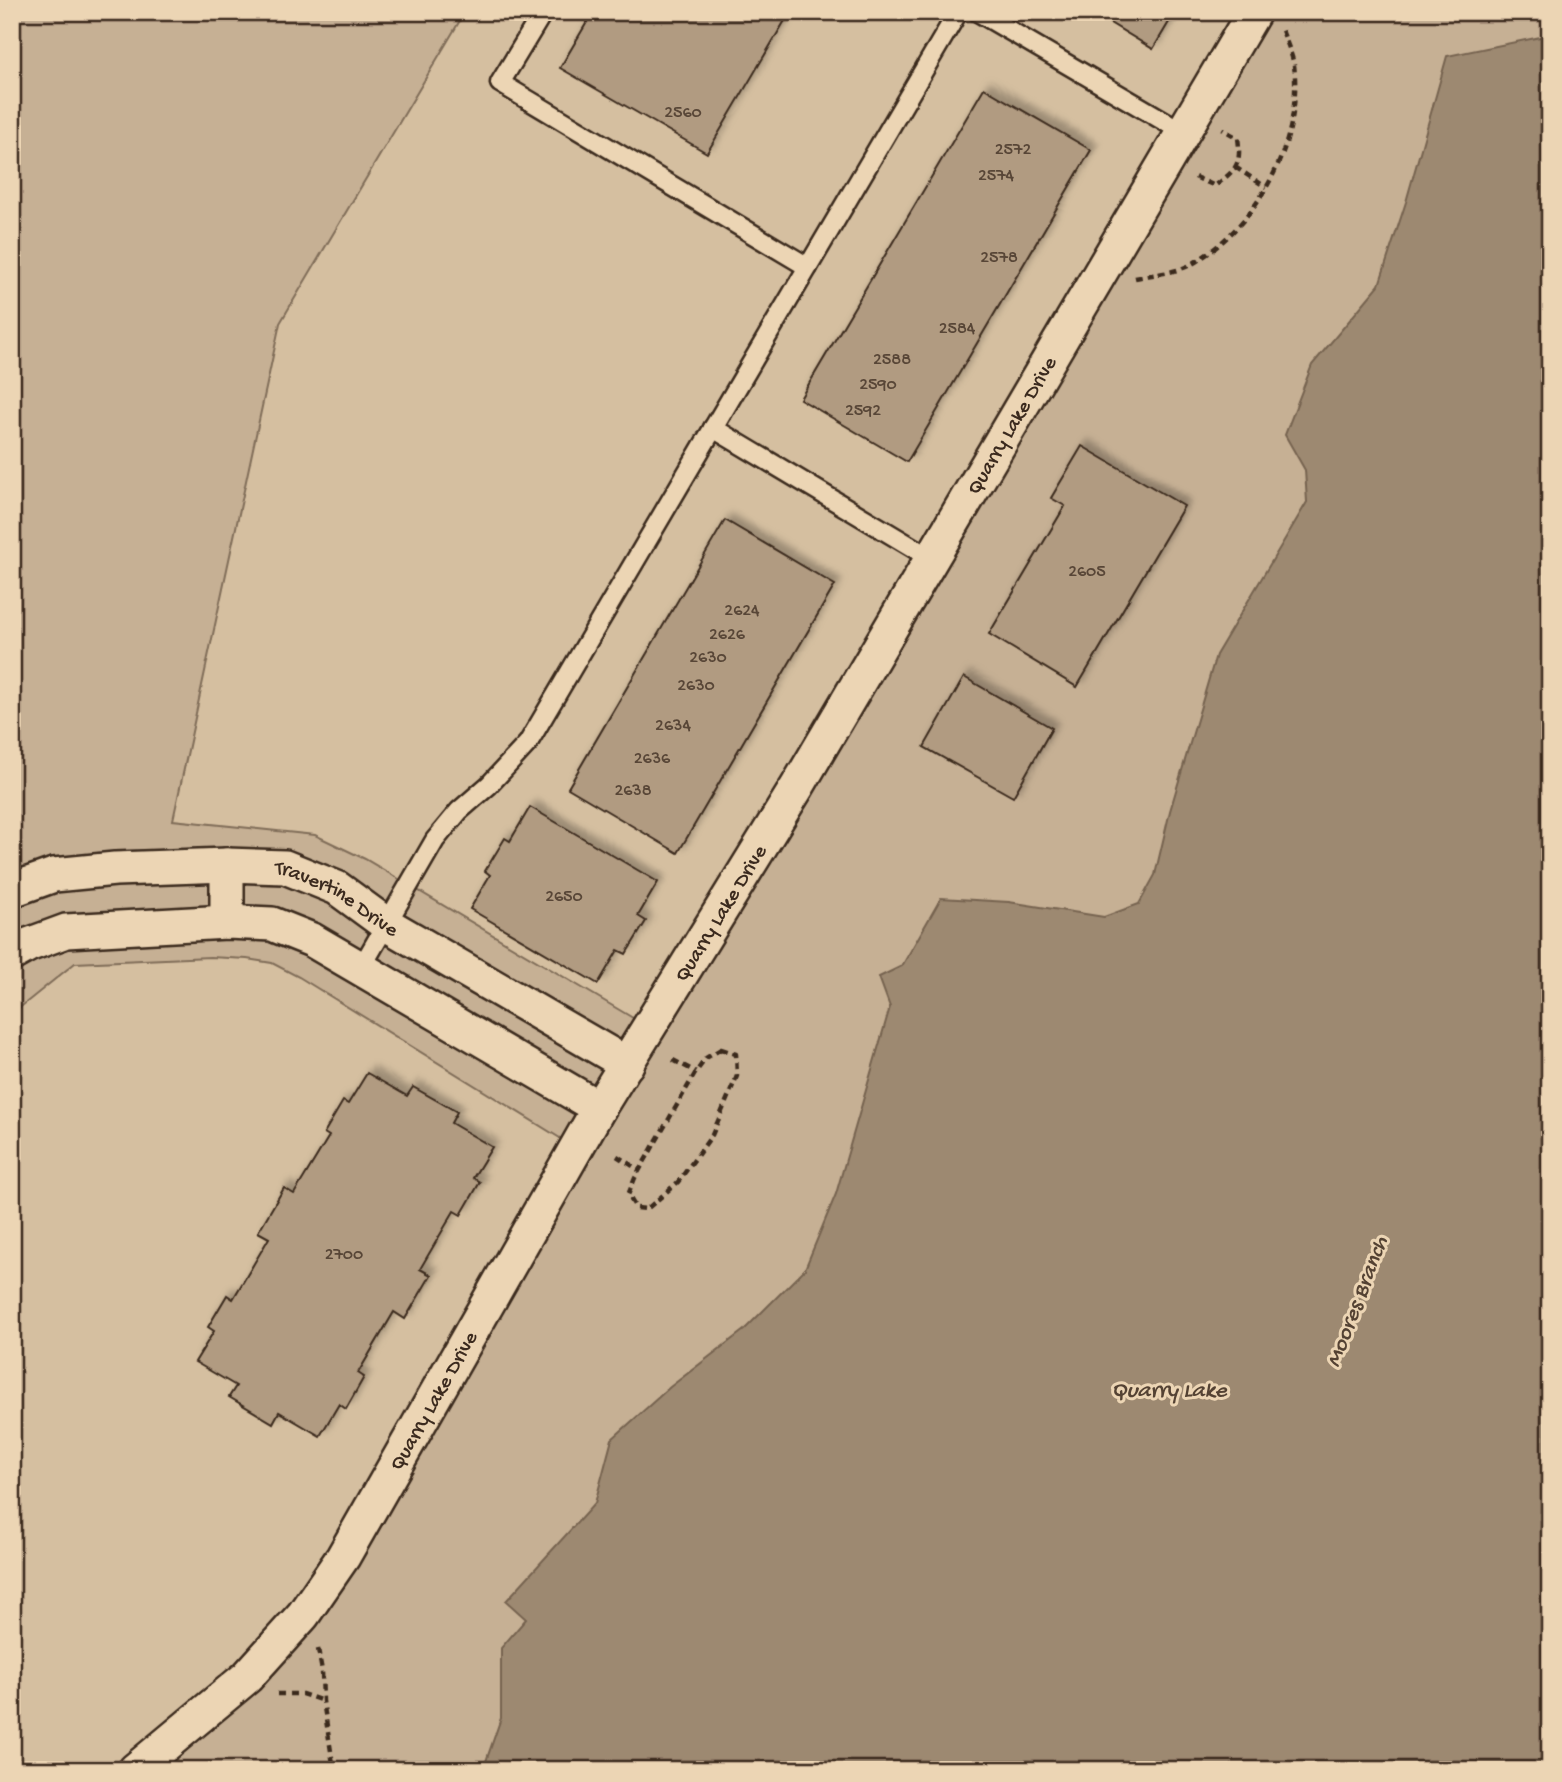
<svg xmlns="http://www.w3.org/2000/svg" width="1562" height="1782" font-family="'Gochi Hand',sans-serif">
	<style>
		.built { fill: #d5bfa0 }
		.green { fill: #c6b094; stroke: #806d59; stroke-width: 2 }
		.water { fill: #9d8971; stroke: #766350; stroke-width: 2 }
		.building { fill: #b19b81; stroke: #3b2a1e; stroke-width: 2; filter: url(#shadow) }
		.lines { fill: none; stroke-linecap: round; stroke-linejoin: round }
		.lane-casing { stroke: #3b2a1e; stroke-width: 23 }
		.street-casing { stroke: #3b2a1e; stroke-width: 38 }
		.path { stroke: #3b2a1e; stroke-width: 4.5; stroke-dasharray: 7 5; stroke-linecap: butt }
		.lane { stroke: #ecd5b4; stroke-width: 18 }
		.street { stroke: #ecd5b4; stroke-width: 33 }
		.labels { text-anchor: middle; stroke-width: 6; stroke-linejoin: round; paint-order: stroke }
		.number-label { font-size: 18px; fill: #584637 }
		.street-label { font-size: 21px; fill: #3b2a1e; stroke: #ecd5b4 }
		.water-label { font-size: 23px; font-style: italic; fill: #544233; stroke: #ecd5b4 }
	</style>
	<defs>
		<filter id="shadow"><feDropShadow dx="6" dy="-6" stdDeviation="3.5" flood-color="#0004"/></filter>
	</defs>
	<rect width="100%" height="100%" fill="#e5ceae"/>
	<filter id="ink" filterUnits="userSpaceOnUse"><feTurbulence type="fractalNoise" baseFrequency=".0143" numOctaves="2"/><feDisplacementMap in="SourceGraphic" scale="14" xChannelSelector="R" yChannelSelector="G"/><feConvolveMatrix kernelMatrix="1 2 1 2 8 2 1 2 1" color-interpolation-filters="sRGB"/></filter>
	<g filter="url(#ink)">
		<g class="built">
			<path d="M465,12H1239L638,1021L365,859L315,835L173,820L280,323Z"/>
			<path d="M210,957L247,959L272,963L299,977L568,1142L331,1548L293,1606L238,1665L110,1770H12V1014L75,963Z"/>
		</g>
		<path class="green" d="M12,12H465L280,323L173,820L315,835L365,859L638,1021L1239,12H1550V1770H110L238,1665L293,1606L331,1548L568,1143L299,977L272,963L247,959L210,957L75,963L12,1014Z"/>
		<path class="water" d="M1550,35V1770H483L501,1718V1648L526,1619L506,1601L595,1503L612,1439L670,1387L744,1330L805,1269L836,1194L890,1007L879,977L902,966L941,898L1009,902L1104,917L1139,904L1155,875L1170,811L1216,655L1307,502L1305,470L1285,435L1312,365L1379,285L1406,202L1447,56Z"/>
		<g class="building">
			<path d="M593,12H790L707,153L560,68Z"/>
			<path d="M1092,12H1175L1153,49Z"/>
			<path d="M984,88L1091,150L907,462L800,399Z"/>
			<path d="M1082,446L1184,506L1077,687L989,634L1065,506L1051,498Z"/>
			<path d="M725,520L835,585L678,853L568,788Z"/>
			<path d="M964,677L1052,728L1013,797L924,747Z"/>
			<path d="M530,807L658,882L638,916L646,921L626,954L618,950L598,984L470,909L490,875L485,871L505,838L510,841Z"/>
			<path d="M367,1073L407,1096L413,1087L457,1112L451,1123L492,1147L473,1178L480,1182L461,1215L454,1211L420,1269L431,1275L405,1319L394,1312L358,1373L364,1377L346,1409L339,1404L320,1436L279,1412L273,1423L229,1397L236,1386L195,1362L214,1331L208,1327L227,1295L233,1299L269,1238L258,1232L284,1188L294,1194L329,1136L324,1133L343,1101L348,1104Z"/>
		</g>
		<g class="lines">
			<g class="lane-casing">
				<g id="lane">
					<path d="M543,12L500,83L808,267"/>
					<path d="M978,12L1183,132"/>
					<path d="M713,428L932,559"/>
					<path d="M361,968L435,840L459,811L489,785L528,743L958,12"/>
				</g>
			</g>
			<g class="street-casing">
				<g id="street">
					<path d="M227,865V922"/>
					<path id="s1" d="M12,890L54,875L115,869L227,865L285,867L337,888L386,924L627,1064"/>
					<path d="M12,954L28,945L66,931L227,922L272,924L312,940L599,1108"/>
					<path id="s2" d="M135,1770L247,1677L303,1615L343,1557L599,1108L797,787L1254,12"/>
				</g>
			</g>
			<g class="path">
				<path d="M1235,167L1266,187"/>
				<path d="M1195,177L1215,186C1235,170 1242,166 1238,138L1222,129"/>
				<path d="M1135,278C1153,274 1177,273 1192,264C1258,225 1303,142 1294,65C1292,54 1286,41 1282,30"/>
				<path d="M721,1049L736,1054L737,1076L712,1135L678,1182L647,1209L636,1208L628,1195L635,1178L696,1072L706,1058Z"/>
				<path d="M673,1060L696,1072"/>
				<path d="M617,1156L639,1170"/>
				<path d="M318,1649L322,1671L323,1701L334,1770"/>
				<path d="M277,1694H302L323,1701"/>
			</g>
			<use href="#lane" class="lane"/>
			<use href="#street" class="street"/>
		</g>
	</g>
	<g class="labels">
		<g class="number-label">
			<text x="683" y="117">2560</text>
			<text x="1013" y="154">2572</text>
			<text x="996" y="180">2574</text>
			<text x="999" y="262">2578</text>
			<text x="957" y="333">2584</text>
			<text x="892" y="364">2588</text>
			<text x="878" y="389">2590</text>
			<text x="863" y="415">2592</text>
			<text x="1087" y="576">2605</text>
			<text x="742" y="615">2624</text>
			<text x="727" y="639">2626</text>
			<text x="708" y="662">2630</text>
			<text x="696" y="690">2630</text>
			<text x="673" y="730">2634</text>
			<text x="652" y="763">2636</text>
			<text x="633" y="795">2638</text>
			<text x="564" y="901">2650</text>
			<text x="344" y="1259">2700</text>
		</g>
		<g class="street-label">
			<text dy="7" stroke="none"><textPath href="#s2" startOffset="1614">Quarry Lake Drive</textPath></text>
			<text dy="7" stroke="none"><textPath href="#s1" startOffset="336">Travertine Drive</textPath></text>
			<text dy="7" stroke="none"><textPath href="#s2" startOffset="1046">Quarry Lake Drive</textPath></text>
			<text dy="7" stroke="none"><textPath href="#s2" startOffset="480">Quarry Lake Drive</textPath></text>
		</g>
		<g class="water-label">
			<text transform="translate(1355 1301) rotate(-69)" y="8">Moores Branch</text>
			<text x="1169" y="1396">Quarry Lake</text>
		</g>
	</g>
	<rect width="1562" height="1782" fill="none" stroke="#ecd5b4" stroke-width="42"/>
	<rect x="21" y="21" width="1520" height="1740" fill="none" stroke="#3b2a1e" stroke-width="2.5" filter="url(#ink)"/>
</svg>
